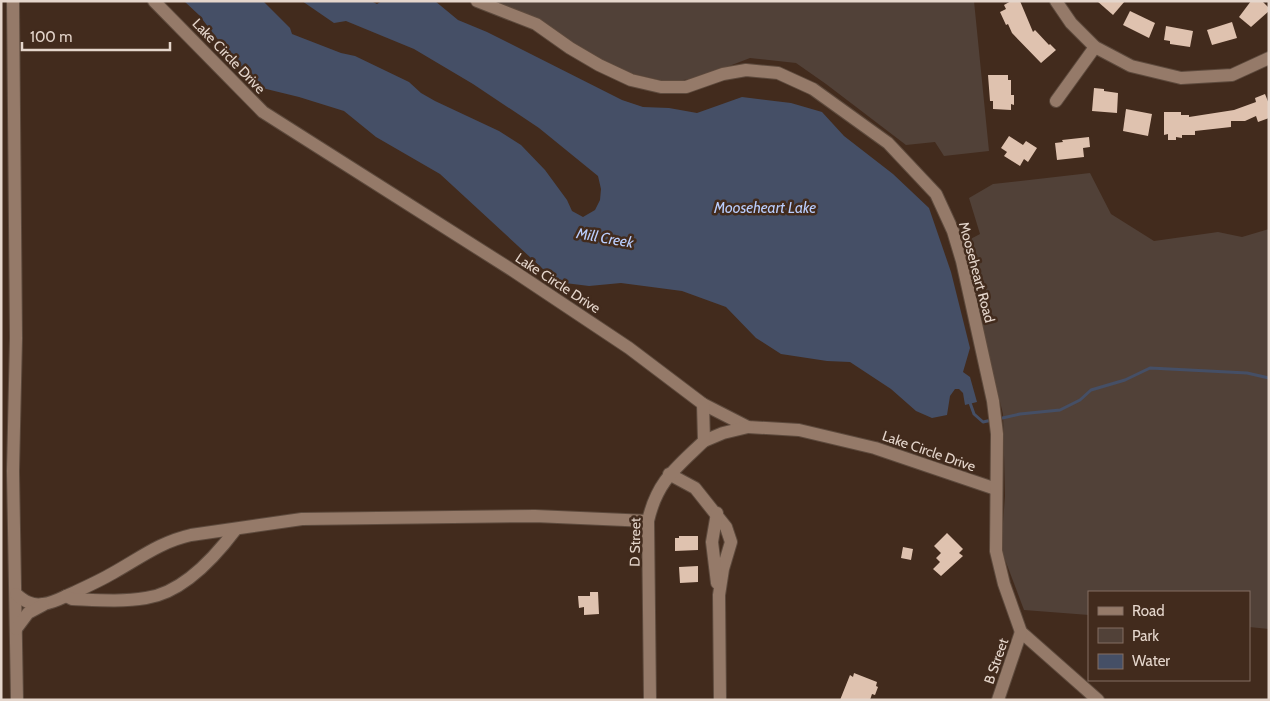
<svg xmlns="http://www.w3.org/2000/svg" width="1270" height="701" font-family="Cabin,sans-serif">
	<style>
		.green { fill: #514138 }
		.water { fill: #454f66 }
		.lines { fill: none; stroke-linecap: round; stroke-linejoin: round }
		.stream { stroke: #454f66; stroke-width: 3 }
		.building { fill: #dfc2af }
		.minor-casing { stroke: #5d4a3d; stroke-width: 14 }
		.minor { stroke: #957a69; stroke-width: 12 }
		.labels { text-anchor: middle; stroke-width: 5; stroke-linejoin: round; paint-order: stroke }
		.street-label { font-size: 14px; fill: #e5d6cc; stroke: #422b1d }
		.water-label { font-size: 15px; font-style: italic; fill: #b9cdfd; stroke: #422b1d }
	</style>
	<rect width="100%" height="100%" fill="#422b1d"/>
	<g class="green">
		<path d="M491,1H974L989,151L944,156L935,142L906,145L826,84L796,63L750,58L698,78L669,82L630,73L592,57Z"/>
		<path d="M1090,173L1111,214L1154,241L1218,232L1242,237L1269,229V629L1249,627V592H1089V615L1024,610L1001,549L1005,496L1003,414L961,244L980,234L969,198L993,184Z"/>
	</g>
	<path class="water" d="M184,1H263L290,28L292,34L341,53L355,56L409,82L421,93L435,101L499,131L521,145L545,170L567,200L572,211L583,217L595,210L600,200L601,189L598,176L539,128L473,84L414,49L346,21L334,23L302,1H371L377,4L382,1H435L458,20L487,32L622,100L643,107L669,108L697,113L742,97L791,103L822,112L844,136L893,174L929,208L951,272L970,348L963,372L970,377L977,402L965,405L963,393L959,389H955L950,396L947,415L932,418L916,411L891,389L850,362L827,361L781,354L756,338L726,307L682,291L621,283L589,286L557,282L440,174L376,137L344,111L299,97L254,86L199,15Z"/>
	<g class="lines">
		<g class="stream">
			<path d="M969,400L974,414L983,422L992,420"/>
			<path d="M998,419L1020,414L1060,410L1080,400L1091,390L1125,380L1150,368L1247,373L1269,378"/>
		</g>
	</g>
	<g class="building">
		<path d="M1011,1H1020L1033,32L1035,30L1049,45L1050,44L1056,50L1041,63L1012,33L1008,24L1006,25L1000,12L1006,9L1004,5Z"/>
		<path d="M1097,1H1125L1113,15Z"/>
		<path d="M1251,1H1262L1269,8V11L1251,27L1239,17Z"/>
		<path d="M1130,11L1155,23L1149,38L1123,25Z"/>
		<path d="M1232,22L1237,38L1212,45L1207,30Z"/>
		<path d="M1166,26L1193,31L1190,47L1170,44V41L1164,40Z"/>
		<path d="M988,75H1008V80H1011V95H1014V105L1011,104V110L993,109V101H990Z"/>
		<path d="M1094,88L1104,89V91L1118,93L1117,113L1092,111Z"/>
		<path d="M1265,94L1269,104V118L1258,122L1256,116L1245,121H1231V127L1195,131V135H1182V138L1176,137V140H1168V134L1164,135V112H1181V115H1189V117L1234,110L1256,102L1255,98Z"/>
		<path d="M1126,109L1152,114L1148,136L1123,131Z"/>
		<path d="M1009,136L1023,145L1026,141L1037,148L1028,162L1024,159L1020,166L1004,156L1007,152L1001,148Z"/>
		<path d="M1089,137L1090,147L1083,148L1084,157L1057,160L1055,143L1063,142L1062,140Z"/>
		<path d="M947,533L963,549L959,553L963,556L941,576L933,569L940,562L936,558L941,553L934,546Z"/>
		<path d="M679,536H698V550L675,551V538H679Z"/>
		<path d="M903,547L913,549L911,560L901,558Z"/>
		<path d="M698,566V582L680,583L679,567Z"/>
		<path d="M590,592H598L599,614L584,615V607L579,608L578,596H590Z"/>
		<path d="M854,673L877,682L876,686L878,687L875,695L872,694L870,700H840L850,675L853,677Z"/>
	</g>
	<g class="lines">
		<g class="minor-casing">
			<g id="minor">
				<path d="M13,1L16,338L13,471L17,700"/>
				<path d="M154,1L263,112L512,270L629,348L703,404L748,427L799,430L875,448L996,489"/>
				<path d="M477,1L536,24L570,48L599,65L631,80L661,87H686L723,74L746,70L778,73L813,89L888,143L936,194L953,231L962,261L993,401L997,434L996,551L1004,584L1021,632L1098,700"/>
				<path d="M1056,1L1071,23L1095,47L1131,66L1181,78L1232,75L1269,58"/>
				<path d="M1056,101L1095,47"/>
				<path d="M704,441L723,433L748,427"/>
				<path d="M669,474L695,488L726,527L731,542L723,569L719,595L720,700"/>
				<path d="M717,513L712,542L717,583"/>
				<path d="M16,594C24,601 32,606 43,604C54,603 65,596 75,592C88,586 101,580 113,573C140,558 160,542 191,535L302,519L535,516L648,521"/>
				<path d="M66,596L72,599C97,600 122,602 146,598C182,593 215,557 236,529"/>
				<path d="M16,629L28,613L43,605"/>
				<path d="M650,700L648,521C657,481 676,468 704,441L703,404"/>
				<path d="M998,700L1021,632"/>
			</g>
		</g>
		<use href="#minor" class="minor"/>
	</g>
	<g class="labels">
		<g class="street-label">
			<text transform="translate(229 56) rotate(46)" y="5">Lake Circle Drive</text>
			<text transform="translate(977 272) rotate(75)" y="5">Mooseheart Road</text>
			<text transform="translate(558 283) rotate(33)" y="5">Lake Circle Drive</text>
			<text transform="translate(929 451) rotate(19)" y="5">Lake Circle Drive</text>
			<text transform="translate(635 542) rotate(-89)" y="5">D Street</text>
			<text transform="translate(996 661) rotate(-71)" y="5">B Street</text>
		</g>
		<g class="water-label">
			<text x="765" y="213">Mooseheart Lake</text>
			<text transform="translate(605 238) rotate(10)" y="5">Mill Creek</text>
		</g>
	</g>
	<rect width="1270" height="701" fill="none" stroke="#e5d6cc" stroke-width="5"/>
	<rect x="1088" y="591" width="162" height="90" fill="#422b1d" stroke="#836f63"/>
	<rect x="1098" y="607" width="25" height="8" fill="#957a69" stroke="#836f63"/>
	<text x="1132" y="616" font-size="15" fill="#e5d6cc">Road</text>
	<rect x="1098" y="628" width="25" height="15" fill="#514138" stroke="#836f63"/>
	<text x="1132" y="641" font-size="15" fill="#e5d6cc">Park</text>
	<rect x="1098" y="654" width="25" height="15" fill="#454f66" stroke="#836f63"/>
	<text x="1132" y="666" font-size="15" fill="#e5d6cc">Water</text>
	<path d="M22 42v8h148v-8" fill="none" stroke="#e5d6cc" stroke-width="2.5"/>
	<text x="30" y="42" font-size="15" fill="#e5d6cc" stroke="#422b1d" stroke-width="4" paint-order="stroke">100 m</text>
</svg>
